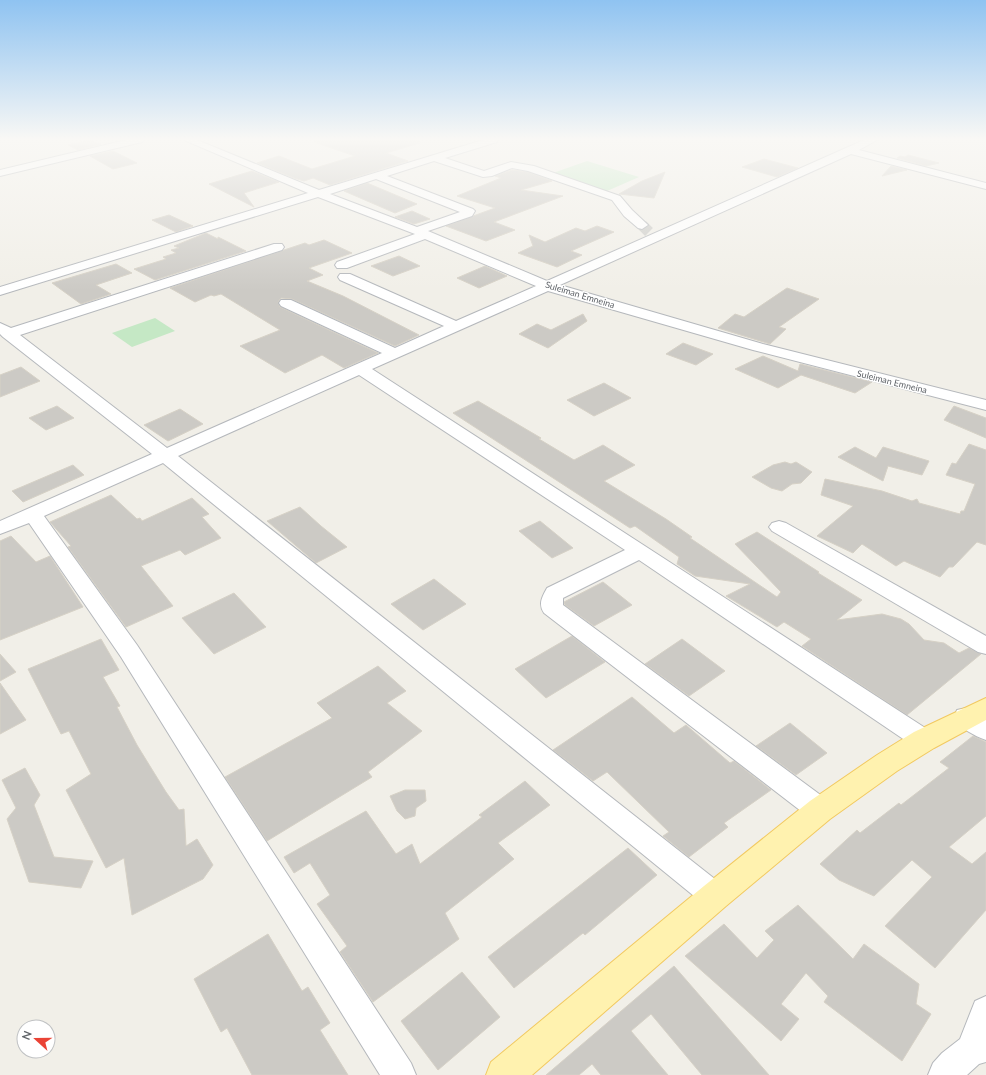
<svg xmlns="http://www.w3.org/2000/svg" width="986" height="1075" font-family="Lato,sans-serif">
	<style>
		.green { fill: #c5e8c5 }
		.building { fill: #cccac5; stroke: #d6d1c6 }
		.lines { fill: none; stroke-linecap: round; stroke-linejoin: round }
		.minor-tunnel { stroke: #ccccc8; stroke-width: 11; stroke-dasharray: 11 5.5; stroke-linecap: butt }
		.minor-casing { stroke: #b5b8bc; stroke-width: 2 }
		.major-casing { stroke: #f2c960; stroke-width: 2 }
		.minor { fill: #fff; fill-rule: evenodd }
		.major { fill: #fff2af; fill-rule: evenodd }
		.labels { text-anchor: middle; stroke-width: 3; stroke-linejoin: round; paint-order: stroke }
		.far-street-label { font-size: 9px; fill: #5f6368; stroke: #fff }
	</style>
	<rect width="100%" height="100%" fill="#f1efe8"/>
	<g class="green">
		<path d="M587,161L639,177L607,191H601L553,173Z"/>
		<path d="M155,318L175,331L132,347L112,333Z"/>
	</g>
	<g class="building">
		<path d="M88,140L101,144L78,150L68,145Z"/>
		<path d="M314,140H419L420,143L386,153L408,161L330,185L313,178L304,181L294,178L257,163L279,156L312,169L355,156L314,142Z"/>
		<path d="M113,151L137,163L113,169L90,156Z"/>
		<path d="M908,155L939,163L926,166L897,158L900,156L905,157Z"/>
		<path d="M764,159L798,168L777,177L742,167Z"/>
		<path d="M891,166L907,170L882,176Z"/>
		<path d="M512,170L528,172L552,181L521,190L563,196L494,222L515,230L486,241L446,226L495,208L457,196L501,178L495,176Z"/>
		<path d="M252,171L279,182L244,193L254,207L209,184Z"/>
		<path d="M665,172L654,198L619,194L642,181Z"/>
		<path d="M367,183L417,204L395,213L344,191Z"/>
		<path d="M412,211L430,219L414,224L395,217Z"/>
		<path d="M169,215L193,226L176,232L152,220Z"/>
		<path d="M597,226L614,232L571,251L582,255L557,267L518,253L533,246L529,235L545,242L576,228L585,231Z"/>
		<path d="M206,233L218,239V237L246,251L155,280L134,269L166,259L163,257L176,253L171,250L179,248L174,246Z"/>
		<path d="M324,240L352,253L309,268L323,275L307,281L343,296L419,335L395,346L292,299L281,298L278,302L280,307L378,353L344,368L322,355L285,373L240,346L280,330L221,294L214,296L211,295L195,302L170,288L305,243L309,245Z"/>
		<path d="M399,256L420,266L393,276L371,266Z"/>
		<path d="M116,264L132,273L96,285L111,294L81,304L52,283Z"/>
		<path d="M485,266L507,276L479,288L457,278Z"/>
		<path d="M787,288L819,299L779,327L786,329L770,344L718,328L735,314L744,317Z"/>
		<path d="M583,314L587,321L548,348L519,334L537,324L551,330Z"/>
		<path d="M683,343L713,354L696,365L666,354Z"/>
		<path d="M763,356L798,371L800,364L872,382L855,393L801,375L778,388L735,369Z"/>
		<path d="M21,367L40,381L0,397V375Z"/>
		<path d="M604,383L631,398L594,416L567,400Z"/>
		<path d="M478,401L541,438L539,439L574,460L603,445L635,465L604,481L666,519L692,537L690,538L777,597L781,592L735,544L757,532L819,572L818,573L862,600L837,620L882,614L901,619L909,624L924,640L944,643L959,653L969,648L981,654L907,715L802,646L811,639L784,622L777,627L726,596L750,584L695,576L677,564L679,557L635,526L630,528L453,413Z"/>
		<path d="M57,406L74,418L46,430L29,418Z"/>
		<path d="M954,406L986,418V438L944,420Z"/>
		<path d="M180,409L203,424L168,441L144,425Z"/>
		<path d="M969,444L986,450V545L977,542L953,567H949L940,577L904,561L896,566L862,544L853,553L817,536L853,506L821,495L825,479L882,491L912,501L917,499L919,503L960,514L961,511H964L975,484L946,475L952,463L956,464Z"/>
		<path d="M855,447L876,458L883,447L929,461L922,475L888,466L883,481L838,457Z"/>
		<path d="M785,462L791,464L796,462L812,472L801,483L792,484L782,491L771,488L752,477L773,465Z"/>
		<path d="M73,465L84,475L23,502L12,491Z"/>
		<path d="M111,495L137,519L140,518L142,521L192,498L209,514L202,517L221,538L185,555L180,550L141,566L173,606L126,627L68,547L71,546L50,522Z"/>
		<path d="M300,507L321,526L347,547L316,563L267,521Z"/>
		<path d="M540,521L573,548L552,558L519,531Z"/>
		<path d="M11,536L36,562L50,556L83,607L0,640V541Z"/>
		<path d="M434,579L466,604L423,630L391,604Z"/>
		<path d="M603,582L632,605L594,626L565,605L564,602Z"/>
		<path d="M234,593L266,627L214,654L182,618Z"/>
		<path d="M572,636L605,662L546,698L515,669Z"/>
		<path d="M101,639L119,670L103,677L120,706L117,707L137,745L166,792L179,810L184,809L186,846L197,839L213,865L203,879L132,915L124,858L106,868L66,790L91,774L69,731L61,734L28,669Z"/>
		<path d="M682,639L725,671L689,696L645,664Z"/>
		<path d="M0,654L16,672L0,681Z"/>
		<path d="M378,666L406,691L387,703L422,731L368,772L372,777L267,841L225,777L332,718L317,703Z"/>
		<path d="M0,683L26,720L0,734Z"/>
		<path d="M632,697L674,733L686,725L730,763L734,761L771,790L724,823L728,827L689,857L663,836L669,832L607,772L593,781L553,750Z"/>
		<path d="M790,723L827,753L796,775L756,746Z"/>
		<path d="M973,736L986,742V816L949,847L972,864L986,852V910L935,968L885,926L932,877L912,860L874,896L839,880L820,864L857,830L860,833L899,803L901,805L949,768L940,762Z"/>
		<path d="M25,768L40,795L34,805L54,857L93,861L81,888L29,882L7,819L16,808L2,780Z"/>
		<path d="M525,781L550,805L498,843L514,859L445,913L459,939L373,1002L340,952L347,946L317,904L330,895L310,863L294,873L284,857L366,811L396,854L412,844L420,864L482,817L479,815Z"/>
		<path d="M405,790H425L426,801L416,808L415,816L405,819L397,811L390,796Z"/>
		<path d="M628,848L657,875L585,935L583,933L514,988L488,957Z"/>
		<path d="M798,905L853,959L864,944L919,984L916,1004L931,1014L902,1061L824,1002L828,996L806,973L781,1004L799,1019L781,1041L685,956L724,924L757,958L774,940L765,931Z"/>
		<path d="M268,934L302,991L308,987L330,1023L320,1030L348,1075H252L227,1028L221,1032L194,979Z"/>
		<path d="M674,966L769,1075H702L651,1014L631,1031L668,1075H601L592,1064L579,1075H546Z"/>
		<path d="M462,972L500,1017L438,1070L401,1021Z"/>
	</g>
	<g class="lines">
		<path class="minor-tunnel" d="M642,225L649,232"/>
		<g class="minor-casing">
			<g id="minor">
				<path d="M126,140H143L142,142L0,176V170Z"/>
				<path d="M184,140H197L319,190L483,140H498L497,142L445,158L484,171L511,162L534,166L620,196L632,210L648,225L642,229L638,228L624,216L612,200L528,171L512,168L492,176L483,177L434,161L387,176L473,209L475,211L472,216L428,231L547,281L864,140H877L859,150L986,183V189L851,154L560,285L763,344L986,400V410L753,350L548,291L372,369L933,733L937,740L933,747L924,750L915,747L639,560L563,598V605L830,802L833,810L830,818L820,821L810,818L544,613C538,604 542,597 547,588L625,550L359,375L178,456L725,887L730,896L725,905L715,909L705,905L163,463L44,516L137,645L411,1063L416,1075H380L121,657L29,523L0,534V521L152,454L3,337L0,334V323L11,328L274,244H282L284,247L282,250L20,335L167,448L382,353L281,306L279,303L281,300H291L395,348L444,326L340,280L338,277L340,274H350L456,321L536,286L425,239L347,268H337L335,265L337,262L415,234L318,197L0,295V287L308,193ZM376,179L460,212L417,227L330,194Z"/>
				<path d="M779,521L786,523L986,636V654L978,652L772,531L769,527L772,523Z"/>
				<path d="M966,708L986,718V740C974,736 960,728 954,717L957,710Z"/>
				<path d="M986,996V1062L979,1064L967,1075H928L933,1063L942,1053L960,1039L975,1001Z"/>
			</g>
		</g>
		<g class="major-casing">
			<path id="major" d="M986,698V720L934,748L897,771L830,819L726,906L532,1075H486L491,1062L704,886L810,801L877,755L914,732Z"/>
		</g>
		<use href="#minor" class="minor"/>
		<use href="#major" class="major"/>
	</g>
	<linearGradient id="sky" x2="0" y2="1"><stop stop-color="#8fc3f1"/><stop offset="0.48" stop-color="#f9f8f5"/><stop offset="1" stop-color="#f9f8f5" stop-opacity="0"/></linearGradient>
	<rect width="986" height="290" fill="url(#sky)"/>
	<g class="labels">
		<g class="far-street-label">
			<text transform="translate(580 295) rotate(17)" y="3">Suleiman Emneina</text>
			<text transform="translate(892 382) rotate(14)" y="3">Suleiman Emneina</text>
		</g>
	</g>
	<g transform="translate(36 1039) rotate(291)"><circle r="19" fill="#ffffff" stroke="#bfc1c3"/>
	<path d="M0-3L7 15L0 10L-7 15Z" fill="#ea4335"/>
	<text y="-6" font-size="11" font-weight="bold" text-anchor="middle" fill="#5f6368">N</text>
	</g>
</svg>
